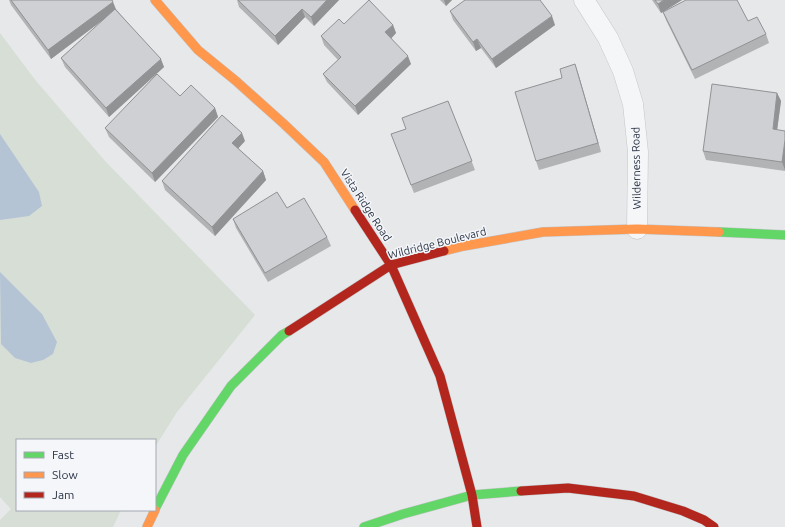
<svg xmlns="http://www.w3.org/2000/svg" width="785" height="527" font-family="Ubuntu,sans-serif">
	<style>
		.green { fill: #d6ded6 }
		.water { fill: #b4c4d5 }
		.lines { fill: none; stroke-linecap: round; stroke-linejoin: round }
		.street-casing { stroke: #c4c6c8; stroke-width: 21 }
		.fast-casing { stroke: #c4c6c8; stroke-width: 10 }
		.slow-casing { stroke: #c4c6c8; stroke-width: 10 }
		.jam-casing { stroke: #c4c6c8; stroke-width: 10 }
		.street { stroke: #f5f6f7; stroke-width: 20 }
		.fast { stroke: #63d668; stroke-width: 9 }
		.slow { stroke: #ff974d; stroke-width: 9 }
		.jam { stroke: #b3261e; stroke-width: 9 }
		.wall { fill: #b1b3b5 }
		.shaded-wall { fill: #909294 }
		.building { fill: #ced0d3; stroke: #909294 }
		.labels { text-anchor: middle; stroke-width: 3; stroke-linejoin: round; paint-order: stroke }
		.street-label { font-size: 11px; fill: #2b3445; stroke: #f4f6f9 }
	</style>
	<rect width="100%" height="100%" fill="#e6e8ea"/>
	<path class="green" d="M0,33L36,81L105,161L255,315L177,412L155,447V440H17V510H121L113,527H0V520L11,509L0,497Z"/>
	<g class="water">
		<path d="M0,134L39,192L42,206L29,216L0,220Z"/>
		<path d="M0,272L42,314L57,342L53,354L43,360L31,363L15,358L1,344Z"/>
	</g>
	<g class="lines">
		<g class="street-casing">
			<path id="street" d="M584,0L608,38L623,71L633,104L638,152L637,229"/>
		</g>
		<g class="fast-casing">
			<g id="fast">
				<path d="M719,232L785,235"/>
				<path d="M155,509L183,455L231,386L282,335L289,331"/>
				<path d="M364,527L403,514L472,495L521,491"/>
			</g>
		</g>
		<g class="slow-casing">
			<g id="slow">
				<path d="M155,0L198,50L236,81L284,124L324,162L355,210"/>
				<path d="M444,251L464,246L543,232L637,229L719,232"/>
				<path d="M147,527L155,510"/>
			</g>
		</g>
		<g class="jam-casing">
			<g id="jam">
				<path d="M355,210L391,265L440,376L472,495L477,527"/>
				<path d="M289,331L391,265L444,251"/>
				<path d="M521,491L568,488L634,496L683,511L704,520L714,527"/>
			</g>
		</g>
		<use href="#street" class="street"/>
		<use href="#fast" class="fast"/>
		<use href="#slow" class="slow"/>
		<use href="#jam" class="jam"/>
	</g>
	<g class="wall">
		<path d="M9,0H112L116,9L164,67L109,117L65,67L61,58L107,17L51,59L11,5Z"/>
		<path d="M237,0H339L314,26L305,17L278,45L239,7Z"/>
		<path d="M440,0H452L446,6Z"/>
		<path d="M652,0H682L666,10L748,21L766,34L769,43L695,79L666,20L663,12L661,13Z"/>
		<path d="M450,11L555,25L496,68L481,48L476,51L453,20Z"/>
		<path d="M344,24L393,25L396,33L391,38L411,64L358,115L327,82L323,74L338,60L324,45L321,36Z"/>
		<path d="M575,64L578,73L601,152L539,170L536,161L562,78Z"/>
		<path d="M777,93L781,101L777,130L785,131V171L706,160L703,151Z"/>
		<path d="M180,96L215,108L218,117L155,182L109,137L105,128Z"/>
		<path d="M448,101L475,170L414,193L391,134L406,129Z"/>
		<path d="M245,141L238,148L263,171L266,180L215,236L165,190L162,181Z"/>
		<path d="M287,208L327,237L331,246L268,282L236,228L233,219Z"/>
	</g>
	<g class="shaded-wall">
		<path d="M327,0H339L314,26L311,17Z"/>
		<path d="M444,0H452L446,6Z"/>
		<path d="M664,0H682L661,13L658,4Z"/>
		<path d="M113,2L116,10L51,59L48,50Z"/>
		<path d="M302,9L305,17L278,45L275,36Z"/>
		<path d="M552,16L555,25L496,68L492,59Z"/>
		<path d="M393,25L396,33L389,41L385,32Z"/>
		<path d="M477,39L481,48L476,51L473,42Z"/>
		<path d="M408,56L411,64L358,115L355,106Z"/>
		<path d="M161,59L164,67L109,117L106,108Z"/>
		<path d="M575,64L578,73L601,152L598,143Z"/>
		<path d="M777,93L781,101L776,138L773,129Z"/>
		<path d="M215,108L218,117L155,182L152,173Z"/>
		<path d="M242,133L245,141L235,152L232,143Z"/>
		<path d="M785,140V170L782,162Z"/>
		<path d="M263,171L266,180L215,236L212,227Z"/>
	</g>
	<g class="building">
		<path d="M11,0H112L113,2L48,50Z"/>
		<path d="M238,0H327L311,17L302,9L275,36Z"/>
		<path d="M369,0L393,25L385,32L408,56L355,106L323,74L341,57L321,36L339,19L344,24Z"/>
		<path d="M465,0H540L552,16L492,59L477,39L473,42L450,11Z"/>
		<path d="M655,0H664L658,4Z"/>
		<path d="M686,0H737L748,21L757,17L766,34L692,70L663,12Z"/>
		<path d="M115,9L161,59L106,108L61,58Z"/>
		<path d="M575,64L598,143L536,161L515,92L562,78L560,69Z"/>
		<path d="M157,74L180,96L191,85L215,108L152,173L105,128Z"/>
		<path d="M712,84L777,93L773,129L785,131V140L782,162L703,151Z"/>
		<path d="M448,101L472,161L411,185L391,134L406,129L402,118Z"/>
		<path d="M222,115L242,133L232,143L263,171L212,227L162,181Z"/>
		<path d="M277,192L287,208L304,198L327,237L265,273L233,219Z"/>
	</g>
	<g class="labels">
		<g class="street-label">
			<text transform="translate(636 168) rotate(-91)" y="4">Wilderness Road</text>
			<text transform="translate(366 205) rotate(57)" y="4">Vista Ridge Road</text>
			<text transform="translate(437 243) rotate(-14)" y="4">Wildridge Boulevard</text>
		</g>
	</g>
	<rect x="16" y="439" width="140" height="72" fill="#f4f6f9" stroke="#a4a8b1"/>
	<rect x="24" y="452" width="20" height="6" fill="#63d668" stroke="#a4a8b1"/>
	<text x="52" y="459" font-size="12" fill="#2b3445">Fast</text>
	<rect x="24" y="472" width="20" height="6" fill="#ff974d" stroke="#a4a8b1"/>
	<text x="52" y="479" font-size="12" fill="#2b3445">Slow</text>
	<rect x="24" y="492" width="20" height="6" fill="#b3261e" stroke="#a4a8b1"/>
	<text x="52" y="499" font-size="12" fill="#2b3445">Jam</text>
</svg>
